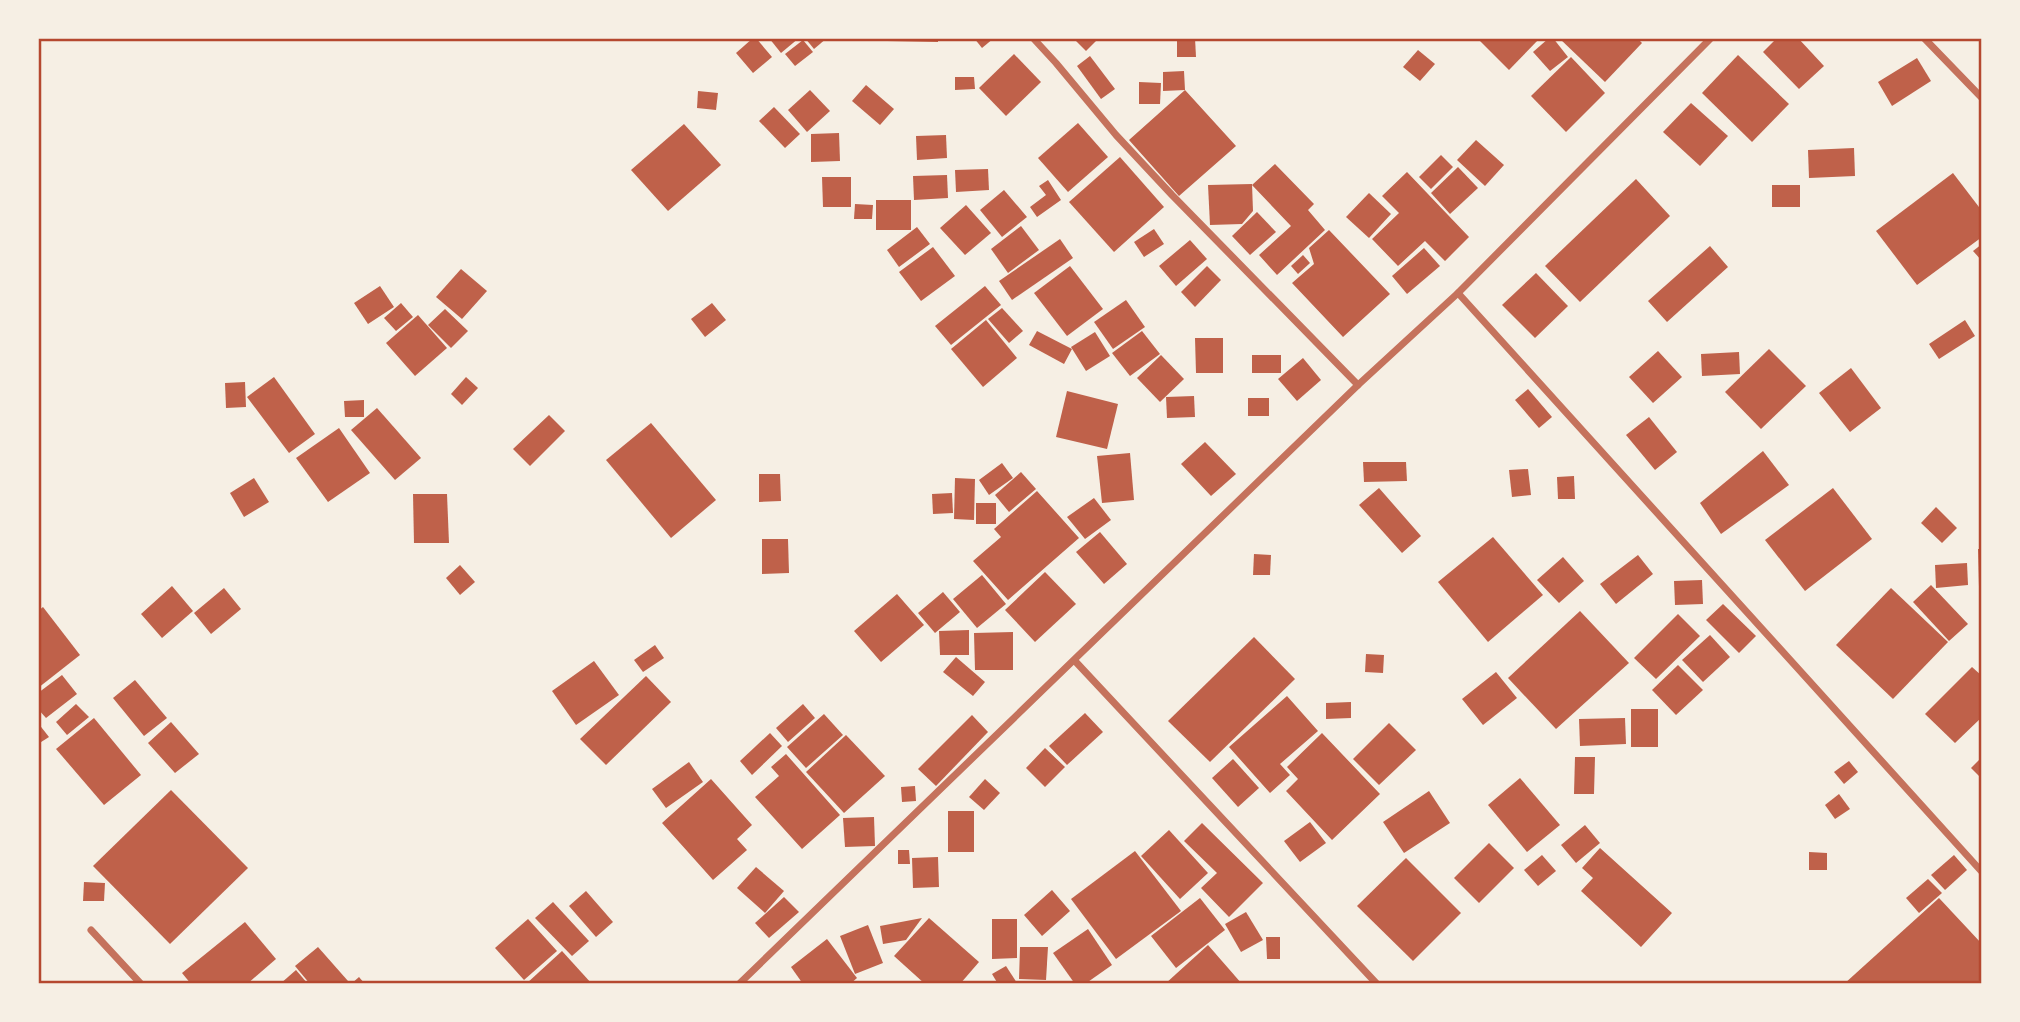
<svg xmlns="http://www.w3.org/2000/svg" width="2020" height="1022" font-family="'Alegreya Sans',sans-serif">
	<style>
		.building { fill: #bf614a }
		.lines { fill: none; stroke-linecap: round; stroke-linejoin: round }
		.minor { stroke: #c5725c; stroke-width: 7 }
		.neatline { fill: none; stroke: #b5482f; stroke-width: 2.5 }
	</style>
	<rect width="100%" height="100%" fill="#f6efe4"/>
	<g class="building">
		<path d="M753,38H756L772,57L753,73L736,53Z"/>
		<path d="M769,38H799L781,53Z"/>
		<path d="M805,38H827L814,49Z"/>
		<path d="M887,38H938V42L887,41Z"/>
		<path d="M974,38H994L982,48Z"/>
		<path d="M1073,38H1099L1086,51Z"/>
		<path d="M1177,38H1195L1196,57H1177Z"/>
		<path d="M1477,38H1540L1509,70Z"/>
		<path d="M1549,38H1553L1568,57L1550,71L1533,52Z"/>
		<path d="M1559,38H1637L1642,43L1605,82Z"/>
		<path d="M1777,38H1798L1824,66L1799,89L1763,52Z"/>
		<path d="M803,40L813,52L795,66L785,54Z"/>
		<path d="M1418,50L1435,64L1420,81L1403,67Z"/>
		<path d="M1014,54L1041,82L1006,116L979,88Z"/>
		<path d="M1738,55L1789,104L1752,142L1702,93Z"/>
		<path d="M1090,56L1115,89L1101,99L1077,66Z"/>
		<path d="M1571,57L1605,93L1566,132L1531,96Z"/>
		<path d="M1917,58L1931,81L1892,106L1878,82Z"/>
		<path d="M1184,71L1185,90L1236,146L1179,196L1129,140L1185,90L1163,91V72Z"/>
		<path d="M955,77H974L975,89L955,90Z"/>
		<path d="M1139,82L1161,83L1160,104H1139Z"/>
		<path d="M866,85L894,109L880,125L852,101Z"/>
		<path d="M810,90L830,111L807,132L788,110Z"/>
		<path d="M698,91L718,93L716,110L697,108Z"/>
		<path d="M1691,103L1728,136L1700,166L1663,132Z"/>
		<path d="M774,107L800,134L785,148L759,121Z"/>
		<path d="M1078,123L1108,157L1068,192L1038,158Z"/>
		<path d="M684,124L721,165L668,211L631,170Z"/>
		<path d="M839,133L840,161L811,162V134Z"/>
		<path d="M946,135L947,158L917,160L916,136Z"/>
		<path d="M1476,140L1504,165L1485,186L1457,160Z"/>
		<path d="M1854,148L1855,176L1809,178L1808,150Z"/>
		<path d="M1441,155L1453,167L1431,189L1419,177Z"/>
		<path d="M1120,157L1164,207L1114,252L1069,202Z"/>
		<path d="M1275,164L1314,204L1308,210L1325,230L1277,275L1259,255L1291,226L1252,185Z"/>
		<path d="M1458,167L1478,188L1450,214L1431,193Z"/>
		<path d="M988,169L989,190L956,192L955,170Z"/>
		<path d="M1407,172L1469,237L1445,261L1425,241L1398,266L1372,239L1399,213L1382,196Z"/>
		<path d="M1953,173L1982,211V237L1917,285L1876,231Z"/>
		<path d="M947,175L948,198L914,200L913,176Z"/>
		<path d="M822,177H851V207H823Z"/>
		<path d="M1636,179L1670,216L1580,302L1545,266Z"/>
		<path d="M1048,180L1061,200L1037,217L1030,207L1046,195L1039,186Z"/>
		<path d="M1252,184L1253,211L1242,224L1210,225L1208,185Z"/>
		<rect x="1772" y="185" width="28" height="22"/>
		<path d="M1004,190L1027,217L1002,237L980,210Z"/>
		<path d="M1369,193L1391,214L1369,238L1346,217Z"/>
		<rect x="876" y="200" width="35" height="30"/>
		<path d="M855,204L873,205L872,219H854Z"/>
		<path d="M966,205L991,233L965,255L940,228Z"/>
		<path d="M1257,212L1276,232L1250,255L1232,236Z"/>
		<path d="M1021,226L1039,250L1008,273L991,249Z"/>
		<path d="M917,227L930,244L899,267L887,250Z"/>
		<path d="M1154,229L1164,244L1144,257L1134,242Z"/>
		<path d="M1329,230L1390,294L1343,337L1292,283L1314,264L1309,248Z"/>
		<path d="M1060,239L1073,258L1012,300L999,281Z"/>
		<path d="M1190,240L1207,259L1176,286L1159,266Z"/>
		<path d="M1982,244V261L1973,251Z"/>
		<path d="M1710,246L1728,267L1667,322L1648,301Z"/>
		<path d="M933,247L955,276L921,301L899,272Z"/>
		<path d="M1424,248L1440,266L1407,294L1392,276Z"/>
		<path d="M1303,255L1310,263L1298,274L1291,266Z"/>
		<path d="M1070,266L1103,309L1067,336L1034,293Z"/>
		<path d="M1207,266L1221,280L1195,307L1181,292Z"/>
		<path d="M461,269L487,291L462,319L436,297Z"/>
		<path d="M1536,273L1568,306L1535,338L1502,305Z"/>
		<path d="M380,286L394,307L368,324L354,303Z"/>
		<path d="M985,286L1001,305L951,345L935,326Z"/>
		<path d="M1126,300L1145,327L1113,349L1094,322Z"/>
		<path d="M401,303L413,317L396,331L384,318Z"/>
		<path d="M712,303L726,320L705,337L691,319Z"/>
		<path d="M1002,308L1023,331L1009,343L988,319Z"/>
		<path d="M445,309L468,331L451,348L428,325Z"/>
		<path d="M418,315L447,348L415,376L386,343Z"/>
		<path d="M986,320L1017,358L983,387L951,349Z"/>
		<path d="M1965,320L1975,336L1939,359L1929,344Z"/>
		<path d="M1037,331L1072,349L1064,364L1029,345Z"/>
		<path d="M1142,331L1160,354L1130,376L1112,353Z"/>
		<path d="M1095,332L1110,356L1086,371L1071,347Z"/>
		<path d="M1195,338H1223V373H1196Z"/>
		<path d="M1769,349L1806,386L1761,429L1725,392Z"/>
		<path d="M1658,351L1682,377L1653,403L1629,377Z"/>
		<path d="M1739,352L1740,374L1702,376L1701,354Z"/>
		<path d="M1161,355L1184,379L1160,402L1137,378Z"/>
		<rect x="1252" y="355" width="29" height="18"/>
		<path d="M1303,358L1321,380L1297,401L1278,379Z"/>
		<path d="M1851,368L1881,408L1850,432L1819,393Z"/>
		<path d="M274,377L315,434L289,453L247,397Z"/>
		<path d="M466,377L478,388L462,405L451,394Z"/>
		<path d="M245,382L246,407L226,408L225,383Z"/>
		<path d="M1528,389L1552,417L1539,428L1515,400Z"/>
		<path d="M1067,391L1118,404L1107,449L1056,437Z"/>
		<path d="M1194,396L1195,417L1167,418L1166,397Z"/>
		<rect x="1248" y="398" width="21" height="18"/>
		<path d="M364,400V417H345L344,401Z"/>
		<path d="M377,408L421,458L395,480L351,430Z"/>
		<path d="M549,415L565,431L530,466L513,449Z"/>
		<path d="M1649,417L1677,452L1655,470L1626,435Z"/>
		<path d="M651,423L716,500L671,538L606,460Z"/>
		<path d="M339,428L370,473L328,502L296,458Z"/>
		<path d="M1205,442L1236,474L1211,496L1181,464Z"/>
		<path d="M1763,451L1789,485L1721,534L1700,503Z"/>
		<path d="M1130,453L1134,500L1102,503L1097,456Z"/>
		<path d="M1363,462H1406L1407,481L1364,482Z"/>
		<path d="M1002,463L1013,478L989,495L979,480Z"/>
		<path d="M1528,469L1531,495L1512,497L1509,470Z"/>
		<path d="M1021,472L1036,489L1009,512L995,495Z"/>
		<path d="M759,474H780L781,501L759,502Z"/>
		<path d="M1574,476L1575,499H1558L1557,477Z"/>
		<path d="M254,478L269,502L244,517L230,493Z"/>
		<path d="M955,478L975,479L974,520L954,519Z"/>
		<path d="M1379,488L1421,536L1402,553L1359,505Z"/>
		<path d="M1833,488L1872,539L1805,591L1765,540Z"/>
		<path d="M1037,491L1079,538L1008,600L973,561L1001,537L994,529Z"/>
		<path d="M952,493L953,513L933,514L932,494Z"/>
		<path d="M413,494H447L449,543H414Z"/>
		<path d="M1094,498L1111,520L1085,539L1067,517Z"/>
		<rect x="976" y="503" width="20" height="21"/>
		<path d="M1936,507L1957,528L1942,543L1921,523Z"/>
		<path d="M1100,532L1127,564L1104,584L1076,552Z"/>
		<path d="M1493,537L1543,595L1488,642L1438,582Z"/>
		<path d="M762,539H788L789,573L762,574Z"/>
		<path d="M1978,549H1982V587H1979Z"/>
		<path d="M1254,554L1271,555L1270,575H1253Z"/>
		<path d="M1638,555L1653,574L1616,604L1600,584Z"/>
		<path d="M1563,557L1584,581L1559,603L1537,580Z"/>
		<path d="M1967,563L1968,585L1936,588L1935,565Z"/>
		<path d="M460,565L475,582L460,595L446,578Z"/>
		<path d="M1045,572L1076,604L1035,642L1005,610Z"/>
		<path d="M982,575L1006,604L977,628L953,599Z"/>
		<path d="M1702,580L1703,604L1675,605L1674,581Z"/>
		<path d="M1931,585L1968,624L1949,641L1913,602Z"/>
		<path d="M172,586L193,611L162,638L141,614Z"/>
		<path d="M224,588L241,609L211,634L194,613Z"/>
		<path d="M1891,588L1948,642L1893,699L1836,645Z"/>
		<path d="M943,592L960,612L935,633L918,613Z"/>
		<path d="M897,594L924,625L881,662L854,631Z"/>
		<path d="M1723,604L1756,636L1739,653L1706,620Z"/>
		<path d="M43,607L80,655L38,688V611Z"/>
		<path d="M1580,611L1629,663L1556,729L1508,678Z"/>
		<path d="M1678,614L1700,636L1656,679L1634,658Z"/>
		<path d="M969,630V655H940L939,631Z"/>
		<path d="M1013,632V670H975L974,633Z"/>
		<path d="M1710,635L1730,657L1703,682L1682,660Z"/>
		<path d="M1254,637L1295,679L1210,762L1168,721Z"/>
		<path d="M655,645L664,658L643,672L634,660Z"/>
		<path d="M1366,654L1384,655L1383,673L1365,672Z"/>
		<path d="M956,657L985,682L973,696L943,672Z"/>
		<path d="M594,661L619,695L576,725L552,691Z"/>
		<path d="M1678,665L1703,690L1676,715L1652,690Z"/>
		<path d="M1972,667L1982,676V717L1955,743L1925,714Z"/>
		<path d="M1496,672L1517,698L1483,725L1462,699Z"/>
		<path d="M62,675L77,694L46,718L38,709V693Z"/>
		<path d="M646,676L671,702L606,765L580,739Z"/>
		<path d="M135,680L167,718L144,736L113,698Z"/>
		<path d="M1287,696L1318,731L1280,764L1290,775L1270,793L1229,747Z"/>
		<path d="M1351,702V718L1326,719V703Z"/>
		<path d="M76,704L89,717L67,735L56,722Z"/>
		<path d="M803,704L815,718L788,742L776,728Z"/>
		<rect x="1631" y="709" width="27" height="38"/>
		<path d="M1085,713L1103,732L1067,765L1049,746Z"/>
		<path d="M824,714L843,735L806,768L787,747Z"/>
		<path d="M972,715L988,732L936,786L918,769Z"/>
		<path d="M94,718L141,775L104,805L56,749Z"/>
		<path d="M1625,718L1626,744L1580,746L1579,719Z"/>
		<path d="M171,722L199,754L175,773L148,743Z"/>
		<path d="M38,723L49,737L38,744Z"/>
		<path d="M1389,723L1416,750L1379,785L1353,759Z"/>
		<path d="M770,733L782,746L752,775L740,761Z"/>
		<path d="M1322,733L1380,794L1332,840L1286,791L1298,779L1287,767Z"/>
		<path d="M846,735L885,776L844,813L806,772Z"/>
		<path d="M1045,748L1065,767L1045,787L1026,768Z"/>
		<path d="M786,754L840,815L802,849L755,797L779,776L771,767Z"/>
		<path d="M1575,757H1595L1594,794H1574Z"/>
		<path d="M1982,757V779L1971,768Z"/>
		<path d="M1233,759L1259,788L1238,807L1212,778Z"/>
		<path d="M1849,761L1858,772L1844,784L1834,772Z"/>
		<path d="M689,762L703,782L666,808L652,789Z"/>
		<path d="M1520,778L1560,825L1527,852L1488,805Z"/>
		<path d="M711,779L752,825L737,839L747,850L713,880L662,823Z"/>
		<path d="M985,779L1000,793L984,810L969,797Z"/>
		<path d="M915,786L916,801L902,802L901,787Z"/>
		<path d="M171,790L248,868L170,944L93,866Z"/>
		<path d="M1429,791L1450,823L1404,853L1383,822Z"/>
		<path d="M1839,794L1850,809L1835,819L1825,805Z"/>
		<rect x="948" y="811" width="26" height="41"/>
		<path d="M874,817L875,846L845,847L843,818Z"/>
		<path d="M1310,822L1326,843L1300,862L1284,841Z"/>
		<path d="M1202,823L1263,883L1229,917L1201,888L1217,873L1184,841Z"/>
		<path d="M1585,825L1600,843L1576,863L1561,845Z"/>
		<path d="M1169,830L1208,873L1180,899L1141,856Z"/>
		<path d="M1489,843L1514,868L1479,903L1454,878Z"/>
		<path d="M1600,848L1672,913L1641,947L1581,891L1593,878L1582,868Z"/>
		<path d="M898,850H909L910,864H898Z"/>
		<path d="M1135,851L1181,911L1116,959L1071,899Z"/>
		<path d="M1809,852L1827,853V870H1809Z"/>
		<path d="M1542,855L1556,871L1538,886L1524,870Z"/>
		<path d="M1954,855L1967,870L1945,890L1931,875Z"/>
		<path d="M938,857L939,887L913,888L912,858Z"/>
		<path d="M1406,858L1461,913L1413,961L1357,906Z"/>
		<path d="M756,867L784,891L765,913L737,888Z"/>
		<path d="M1928,879L1942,893L1919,913L1906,898Z"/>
		<path d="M84,882L105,883L104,901H83Z"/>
		<path d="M1052,890L1070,911L1042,936L1024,915Z"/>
		<path d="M586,891L613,922L596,937L569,906Z"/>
		<path d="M784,897L799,912L769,938L755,923Z"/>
		<path d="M1200,898L1225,930L1176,968L1151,936Z"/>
		<path d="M1939,898L1982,944V984H1844Z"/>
		<path d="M553,902L589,941L572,956L535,918Z"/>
		<path d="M1246,912L1263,940L1241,952L1225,924Z"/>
		<path d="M922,918L906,940L883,944L880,926Z"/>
		<path d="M929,918L979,962L960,984H925L894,956Z"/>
		<path d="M528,919L557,951L524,980L495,948Z"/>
		<path d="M992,919H1017V958L992,959Z"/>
		<path d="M245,922L276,959L247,984H191L182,973Z"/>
		<path d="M868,925L883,963L855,974L840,936Z"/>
		<path d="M1088,929L1112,965L1085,984H1075L1053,953Z"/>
		<path d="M1266,937H1280V959H1267Z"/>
		<path d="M827,939L857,978L850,984H803L791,967Z"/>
		<path d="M1208,945L1242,984H1165Z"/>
		<path d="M318,947L348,981L346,984H310L295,966Z"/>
		<path d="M1020,947H1048L1046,980L1019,979Z"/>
		<path d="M562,951L592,984H526Z"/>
		<path d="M1006,966L1017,983L1015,984H998L992,974Z"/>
		<path d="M296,970L308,984H280Z"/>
		<path d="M359,977L365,984H351Z"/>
	</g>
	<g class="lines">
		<g class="minor">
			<path d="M1033,38L1056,63L1116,135L1172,195L1358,385"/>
			<path d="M1924,38L1982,98"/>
			<path d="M1458,293L1982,872"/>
			<path d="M1075,661L1377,984"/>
			<path d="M91,930L141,984"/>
			<path d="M739,984L1358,385L1458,293L1711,38"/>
		</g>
	</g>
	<rect width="2020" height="1022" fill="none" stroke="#f6efe4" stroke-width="80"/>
	<rect x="40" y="40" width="1940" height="942" class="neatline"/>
</svg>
